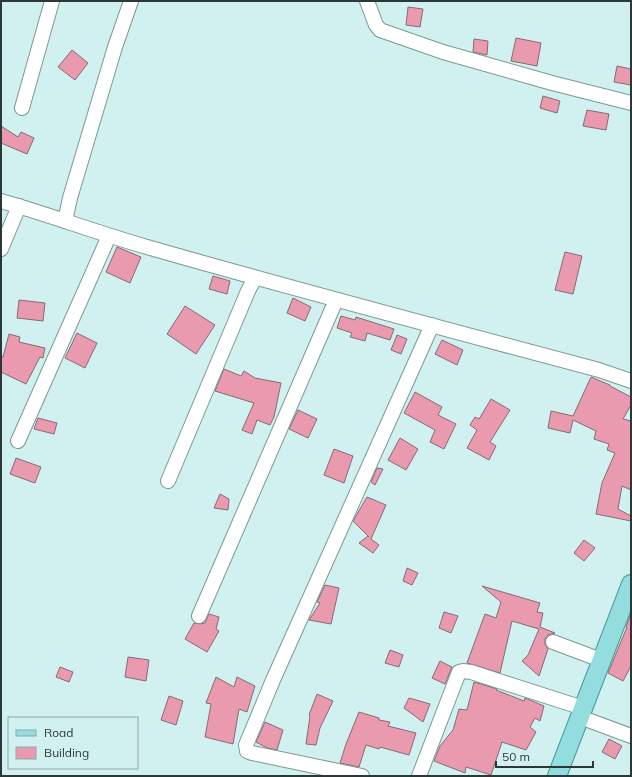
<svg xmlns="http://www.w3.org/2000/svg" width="632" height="777" font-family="Mulish,sans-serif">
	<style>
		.building { fill: #ea9aaf; stroke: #856b71 }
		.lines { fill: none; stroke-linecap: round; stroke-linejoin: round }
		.minor-casing { stroke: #7a9898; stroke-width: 16 }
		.major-casing { stroke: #419496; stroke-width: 20 }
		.minor { stroke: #fff; stroke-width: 14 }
		.major { stroke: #94ddde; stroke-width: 18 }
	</style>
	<rect width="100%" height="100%" fill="#d1f1f1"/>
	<g class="building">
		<path d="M408,7L423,9L420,27L406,25Z"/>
		<path d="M516,38L541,43L537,66L511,61Z"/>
		<path d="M474,39L488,41L487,55L473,52Z"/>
		<path d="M72,50L88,63L75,80L58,67Z"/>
		<path d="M617,66L631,69V85L614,82Z"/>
		<path d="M543,96L560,101L557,113L540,108Z"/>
		<path d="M587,110L609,114L606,130L583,126Z"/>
		<path d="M1,126L18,137L21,132L34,138L27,154L1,143Z"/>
		<path d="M117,247L141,257L130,283L106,272Z"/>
		<path d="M565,252L582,256L573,294L555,290Z"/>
		<path d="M213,276L230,281L227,294L209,289Z"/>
		<path d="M293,298L311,307L305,321L287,313Z"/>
		<path d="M19,300L45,303L43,321L17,318Z"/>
		<path d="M185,306L215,325L196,354L167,334Z"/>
		<path d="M341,316L355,320L356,317L394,329L390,340L367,333L365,341L350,337L352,333L337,328Z"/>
		<path d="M77,333L97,343L85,368L65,358Z"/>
		<path d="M9,334L20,337L19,342L45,348L43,358L40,357L26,384L1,372V356L3,357Z"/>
		<path d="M397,335L407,339L401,354L391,350Z"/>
		<path d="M442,340L463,350L457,365L435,354Z"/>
		<path d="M224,369L241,376L244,371L255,378L281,383L274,417L270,425L257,420L252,434L242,430L254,403L215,391Z"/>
		<path d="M591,377L610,385V386L631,397V405L623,419L631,421V490L622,486L618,509L631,516V521L596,514L602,483L615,453L607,450L609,444L594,439L596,431L573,420L570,433L548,428L551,411L573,416Z"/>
		<path d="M415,392L442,407L438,415L456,424L444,449L430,442L435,430L404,413Z"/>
		<path d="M491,399L510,410L490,442L496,446L489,460L467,448L477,430L470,425L475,417L479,419Z"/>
		<path d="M298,410L317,419L308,438L289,429Z"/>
		<path d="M38,418L57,423L54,434L34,429Z"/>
		<path d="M400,438L418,449L406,470L388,460Z"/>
		<path d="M334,449L353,456L344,483L324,475Z"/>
		<path d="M16,458L41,467L35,483L10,474Z"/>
		<path d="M377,468L383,469L375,485L371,482Z"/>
		<path d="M220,494L229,499L228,510L214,508Z"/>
		<path d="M367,497L386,505L371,539L379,545L373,553L359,543L368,536L369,537L353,521Z"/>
		<path d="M584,540L595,548L584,561L574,553Z"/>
		<path d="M407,568L418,573L412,585L403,581Z"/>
		<path d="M325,585L339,588L331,624L309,620L320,603L317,602Z"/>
		<path d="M482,586L540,603L537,612L543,613L540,627L555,633L548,635L545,639V644L548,649L539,676L522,661L528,655L539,629L512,621L500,673L467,663L485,614L496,618L501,602Z"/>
		<path d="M444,612L458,616L451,633L439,628Z"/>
		<path d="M631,613V666L623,681L608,673L627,627H626Z"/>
		<path d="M209,614L219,617L216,629L219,631L207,652L185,639L194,623L200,624L205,623Z"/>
		<path d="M390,650L403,655L399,667L385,663Z"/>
		<path d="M128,657L149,660L146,681L125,677Z"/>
		<path d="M440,661L452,667L445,684L432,678Z"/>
		<path d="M60,667L73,672L69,682L56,677Z"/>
		<path d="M216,677L234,687L237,677L255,686L247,712L239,709L233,744L205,737L211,704L206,703Z"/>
		<path d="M474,682L497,689L496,690L524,701L525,698L544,706L540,721L535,718L530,727L536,732L526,750L502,742L491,775L466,767L465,773L434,761L440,746L453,730L459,709L467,710Z"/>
		<path d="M317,694L333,701L320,728L316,745L306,744L310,716L309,715Z"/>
		<path d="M169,696L183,701L176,725L161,720Z"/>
		<path d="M409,698L430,704L423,722L404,708Z"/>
		<path d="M359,712L379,718V720L390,722L388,726L416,733L409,755L380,747L379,749L366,745L359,767L340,763L346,744Z"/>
		<path d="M265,722L283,730L277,750L267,748L256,742Z"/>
		<path d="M609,739L622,746L615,759L602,752Z"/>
	</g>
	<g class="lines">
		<g class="minor-casing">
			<g id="minor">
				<path d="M367,1L376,25L380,30L443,52L552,83L631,103"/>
				<path d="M22,108L52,1"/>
				<path d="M1,201C50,215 98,233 147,247C297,290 448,330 599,370L631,381"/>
				<path d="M65,221L70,198L115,47L131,1"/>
				<path d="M1,249L19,206"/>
				<path d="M18,441L109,236"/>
				<path d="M168,481L248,291L255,278"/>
				<path d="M199,616L336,300"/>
				<path d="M553,642L601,660"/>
				<path d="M580,717L631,736"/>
				<path d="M362,776L252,753L247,751L246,745L273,680L432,325"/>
				<path d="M419,776L459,672L463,671L471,672L583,708"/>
			</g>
		</g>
		<g class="major-casing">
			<path id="major" d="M557,776L631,584"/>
		</g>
		<use href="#minor" class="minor"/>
		<use href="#major" class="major"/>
	</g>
	<rect width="632" height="777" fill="none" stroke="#2c3838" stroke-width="4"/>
	<rect x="8" y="717" width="130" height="52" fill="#d1f1f1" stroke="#8fa7a7"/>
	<rect x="16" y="730" width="20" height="6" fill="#94ddde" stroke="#8fa7a7"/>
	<text x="44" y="737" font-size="12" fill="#2c3838">Road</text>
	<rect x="16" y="747" width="20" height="12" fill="#ea9aaf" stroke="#8fa7a7"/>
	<text x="44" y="757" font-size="12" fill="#2c3838">Building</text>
	<path d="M496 761v6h97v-6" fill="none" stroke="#2c3838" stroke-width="2"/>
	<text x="502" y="761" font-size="12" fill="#2c3838" stroke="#d1f1f1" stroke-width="3" paint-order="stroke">50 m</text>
</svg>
